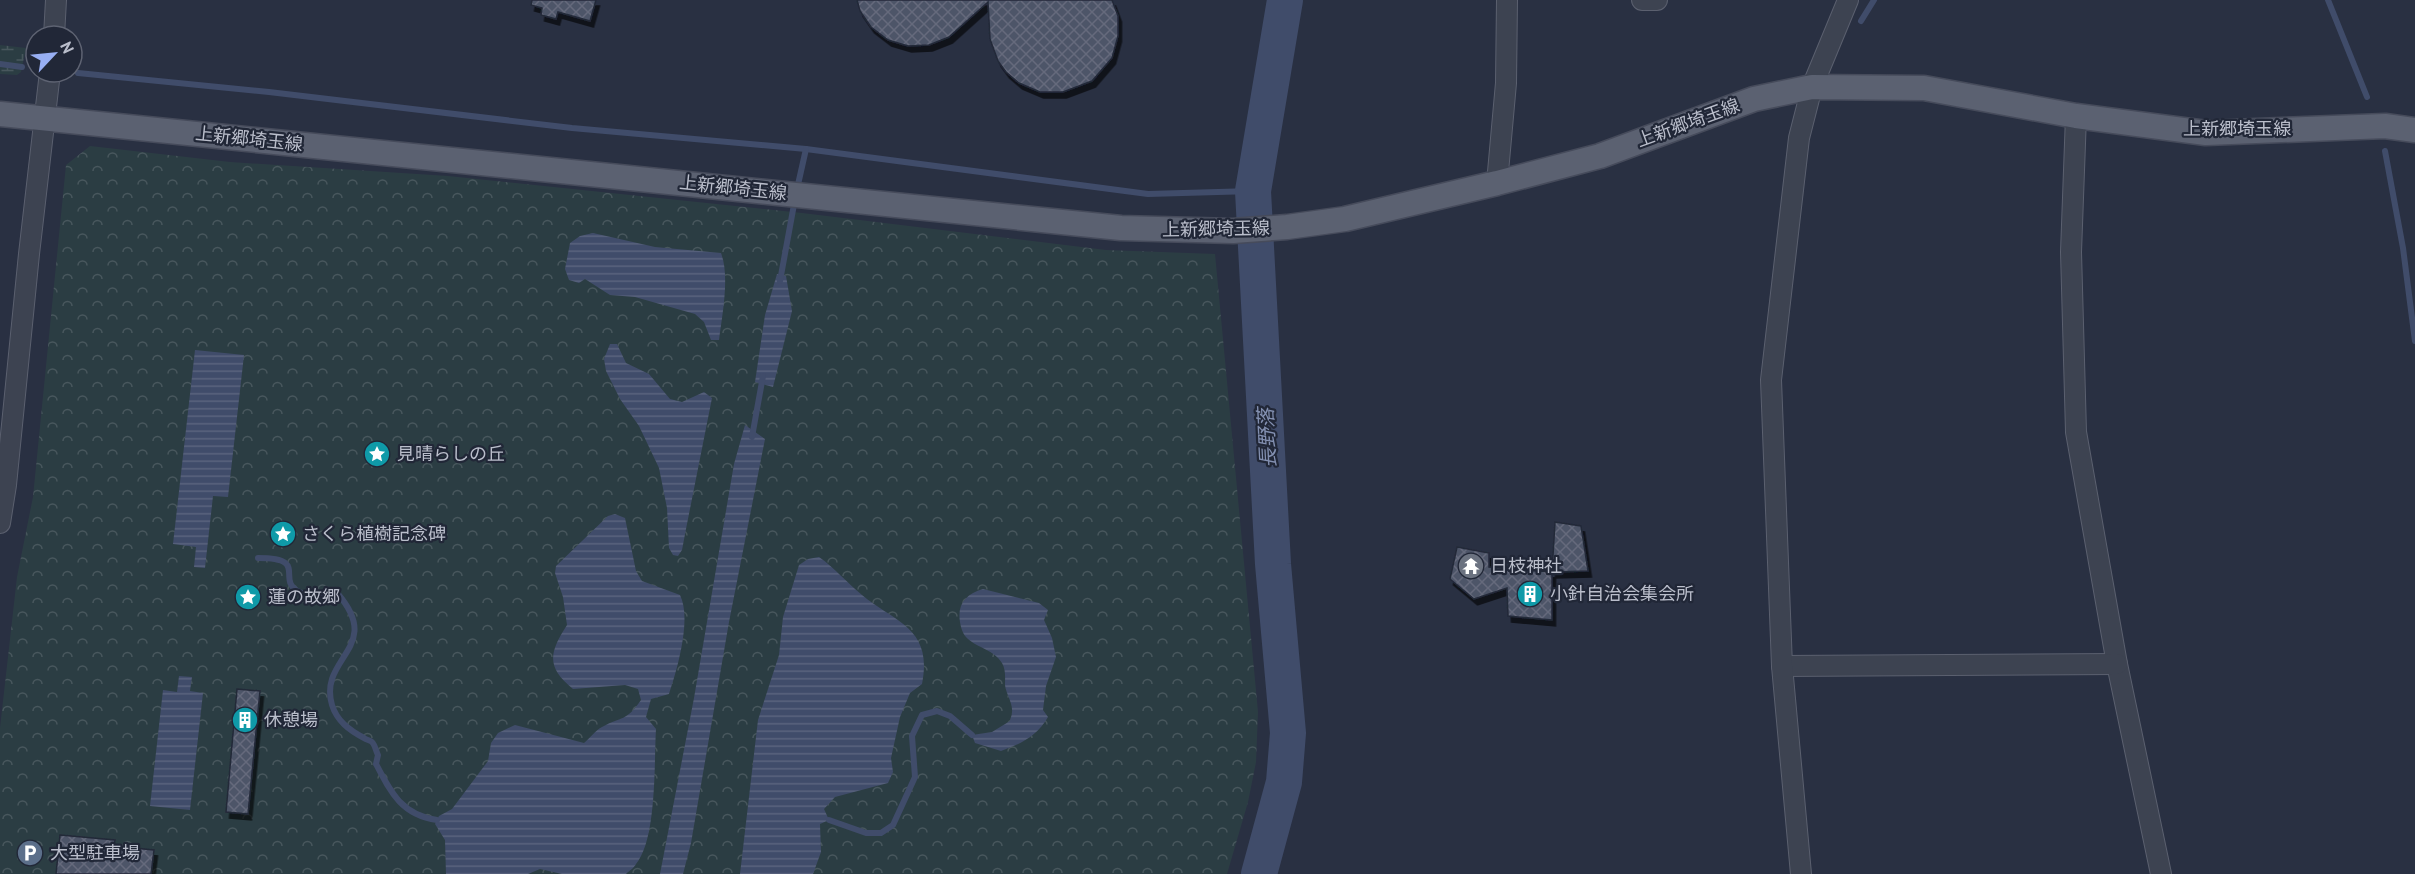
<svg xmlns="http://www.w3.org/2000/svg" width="2415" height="874" font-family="'PT Sans','Noto Sans JP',sans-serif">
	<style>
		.wetland { fill: url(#wetland-marsh) }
		.park { fill: url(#park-crowns) }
		.water { fill: url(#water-rules) }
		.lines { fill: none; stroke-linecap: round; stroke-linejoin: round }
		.stream { stroke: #404c6a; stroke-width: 6 }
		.river { stroke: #404c6a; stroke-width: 36 }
		.building { fill: url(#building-cross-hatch); stroke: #232939; stroke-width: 1.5; filter: url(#shadow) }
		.minor-casing { stroke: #5b606f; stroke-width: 22 }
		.major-casing { stroke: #464b5b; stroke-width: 27 }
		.minor { stroke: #3d4351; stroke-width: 20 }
		.major { stroke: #5b6171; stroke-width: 24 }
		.labels { text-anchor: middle; stroke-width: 4.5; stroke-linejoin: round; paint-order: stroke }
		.street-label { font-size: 18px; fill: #babecb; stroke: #212737 }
		.poi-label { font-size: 18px; fill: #babecb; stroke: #212737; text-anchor: start }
		.water-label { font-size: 20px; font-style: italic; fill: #8390b1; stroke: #212737 }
	</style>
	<defs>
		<pattern id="wetland-marsh" width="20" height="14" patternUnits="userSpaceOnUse" patternTransform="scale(1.5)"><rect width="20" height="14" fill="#2b3d43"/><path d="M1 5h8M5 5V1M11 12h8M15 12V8" fill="none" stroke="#48575d"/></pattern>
		<pattern id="park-crowns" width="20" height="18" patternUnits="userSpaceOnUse" patternTransform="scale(1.5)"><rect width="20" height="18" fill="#2b3d43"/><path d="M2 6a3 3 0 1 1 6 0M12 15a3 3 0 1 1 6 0" fill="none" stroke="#48575d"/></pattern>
		<pattern id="water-rules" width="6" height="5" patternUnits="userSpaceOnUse" patternTransform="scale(1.5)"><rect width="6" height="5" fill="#404c6a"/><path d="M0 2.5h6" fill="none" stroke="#5a647e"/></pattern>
		<pattern id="building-cross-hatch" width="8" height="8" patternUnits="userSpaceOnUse" patternTransform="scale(1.5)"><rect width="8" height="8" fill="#4d5468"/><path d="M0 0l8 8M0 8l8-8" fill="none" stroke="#656b7c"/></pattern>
		<filter id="shadow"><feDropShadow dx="3.5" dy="6" stdDeviation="0" flood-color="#0009"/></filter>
	</defs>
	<rect width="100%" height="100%" fill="#293042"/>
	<path class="wetland" d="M0,45L26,48L21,72L17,75L0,74Z"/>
	<path class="park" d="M90,146L230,162L448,176L802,213L1106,250L1215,254L1258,712L1256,762L1248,802L1227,874H0V728L17,577L33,497L66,165Z"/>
	<g class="water">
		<path d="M593,233L655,247L721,253C730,276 722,316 719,340H711L704,322L695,314L635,297L610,295L585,279L579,283L569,280L565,269L570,243L580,236Z"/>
		<path d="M777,274L786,276L792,311L773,387L755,382L765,315Z"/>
		<path d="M610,344H617L626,363L649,374L670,399L682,402L704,392L712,398L686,529L682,550L678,556L673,555L669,548L667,508L659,468L639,426L620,399L606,371L604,359Z"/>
		<path d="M195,350L244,355L228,497L213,496L205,568L194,567L196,547L173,544Z"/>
		<path d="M745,425L765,439L729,622L691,843L683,874H660L694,698L734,464Z"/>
		<path d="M615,514L625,518L636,571L642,581L680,595C692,619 677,670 669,694L651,699L646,717L656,729C654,763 657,839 636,864C634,868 629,871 626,874H562L540,869L528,874H446L445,840L435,824L439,816L452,809L488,761L491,743L498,733L515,725L584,743C590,738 596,730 602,727C622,716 626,722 641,700L638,689L625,685L573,689C546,667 549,653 567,625L563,597L555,573L556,566L608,516Z"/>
		<path d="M819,557C835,568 847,583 862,595C896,623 933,628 922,684L910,693L900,717L891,758L893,772L888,783L835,797L824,809L829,820L820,824L821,852L813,874H740L758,720L779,655L783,617L799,565L808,559Z"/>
		<path d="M983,589L1039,603L1048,610L1044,620L1052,638L1056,657L1046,686L1043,710L1048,717C1037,736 1021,744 1001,751L975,743L972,735L992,732L1010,721C1010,718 1012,716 1012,712C1013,703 1006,694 1005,685C1005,678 1006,670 1002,663C994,650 978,648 968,639C963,635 961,628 960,622C957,604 966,594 983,589Z"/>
		<path d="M179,676L192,677L190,691L203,693L190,810L150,806L163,690L177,692Z"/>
	</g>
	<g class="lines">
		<g class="stream">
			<path d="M2328,0L2367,97"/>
			<path d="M1861,21L1874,0"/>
			<path d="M0,64L22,67"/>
			<path d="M78,73L269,92L572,128L806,149L1148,194L1253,191"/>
			<path d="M2385,151L2403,248L2415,341"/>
			<path d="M797,189L806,149"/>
			<path d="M780,281L795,199"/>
			<path d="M752,437L763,376"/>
			<path d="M258,558C310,558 275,579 299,592C311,597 325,591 338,594C384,648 318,657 332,705C337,721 349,730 364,738C366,740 370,740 372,742C375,745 376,751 378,755L376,764C391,793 402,815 437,820"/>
			<path d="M829,820L866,833H881L893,825L915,777L912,736L922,715L937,711L950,716L972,735"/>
		</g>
		<path class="river" d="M1259,874L1284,782L1288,733L1273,564L1253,191L1285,0"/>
	</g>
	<g class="building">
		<path d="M532,0H596L590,21L558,12L556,19L541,15L542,8L531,5Z"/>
		<path d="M857,0H1112L1118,16V36L1112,58L1092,81L1063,92H1040L1019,83L1006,72L998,61L990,39L988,2L949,37L929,45L908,46L888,40L871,27L860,11Z"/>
		<path d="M1555,522L1581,526L1588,571L1552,572Z"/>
		<path d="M1457,547L1489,553V567L1552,572V620L1508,616L1507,588L1474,599L1450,579Z"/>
		<path d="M237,689L260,691L248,814L226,812Z"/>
		<path d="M60,835L115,840L114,846L154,850L151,874H56Z"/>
	</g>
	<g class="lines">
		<g class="minor-casing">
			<g id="minor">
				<path d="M1642,0H1657"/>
				<path d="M54,36L56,0"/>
				<path d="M2076,116L2071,252L2076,432L2117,664L2161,874"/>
				<path d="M1497,183L1506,83L1507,0"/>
				<path d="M0,523L6,485L29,254L50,72"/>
				<path d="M1782,666L2117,664"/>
				<path d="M1801,874L1782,666L1771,380L1799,138L1812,87L1848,0"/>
			</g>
		</g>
		<g class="major-casing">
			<path id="major" d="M0,114L1121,228L1233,231L1287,227L1345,219L1497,183L1600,156L1754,99L1812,87L1924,88L2076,116L2206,133L2385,126L2415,130"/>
		</g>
		<use href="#minor" class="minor"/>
		<use href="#major" class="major"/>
	</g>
	<defs>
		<g id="sight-disc" transform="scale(1.35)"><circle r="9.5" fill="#0f9aa8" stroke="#212737"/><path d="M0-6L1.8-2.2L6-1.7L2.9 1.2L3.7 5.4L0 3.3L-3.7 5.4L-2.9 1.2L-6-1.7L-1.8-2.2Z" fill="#fff"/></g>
		<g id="temple-disc" transform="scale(1.35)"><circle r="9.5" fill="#6b7280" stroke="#212737"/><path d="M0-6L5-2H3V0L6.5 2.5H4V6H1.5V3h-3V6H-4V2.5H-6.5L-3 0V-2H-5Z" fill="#fff"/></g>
		<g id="building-disc" transform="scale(1.35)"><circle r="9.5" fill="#0f9aa8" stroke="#212737"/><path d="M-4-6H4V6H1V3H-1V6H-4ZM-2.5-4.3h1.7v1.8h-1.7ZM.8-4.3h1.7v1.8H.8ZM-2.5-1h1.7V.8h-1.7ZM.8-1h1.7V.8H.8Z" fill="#fff"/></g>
		<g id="parking-disc" transform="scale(1.35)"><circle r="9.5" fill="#5c6f8a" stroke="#212737"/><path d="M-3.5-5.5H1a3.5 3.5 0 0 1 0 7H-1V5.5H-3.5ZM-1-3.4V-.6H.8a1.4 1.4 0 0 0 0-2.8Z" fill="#fff"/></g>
	</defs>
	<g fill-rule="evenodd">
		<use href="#sight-disc" x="377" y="454"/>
		<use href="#sight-disc" x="283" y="534"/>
		<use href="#temple-disc" x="1471" y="566"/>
		<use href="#building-disc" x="1530" y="594"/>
		<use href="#sight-disc" x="248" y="597"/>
		<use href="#building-disc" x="245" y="720"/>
		<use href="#parking-disc" x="30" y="853"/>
	</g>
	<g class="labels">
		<g class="street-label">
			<text transform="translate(1688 123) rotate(-20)" y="6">上新郷埼玉線</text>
			<text x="2237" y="135">上新郷埼玉線</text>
			<text transform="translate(249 139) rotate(6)" y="6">上新郷埼玉線</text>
			<text transform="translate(733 188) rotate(6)" y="6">上新郷埼玉線</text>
			<text transform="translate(1216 229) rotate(-1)" y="6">上新郷埼玉線</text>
		</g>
		<g class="poi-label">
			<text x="397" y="460">見晴らしの丘</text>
			<text x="302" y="540">さくら植樹記念碑</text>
			<text x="1490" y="572">日枝神社</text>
			<text x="1550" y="600">小針自治会集会所</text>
			<text x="268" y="603">蓮の故郷</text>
			<text x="264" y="726">休憩場</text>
			<text x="50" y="859">大型駐車場</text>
		</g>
		<g class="water-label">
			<text transform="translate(1267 438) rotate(-93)" y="7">長野落</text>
		</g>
	</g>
	<g transform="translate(54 54) rotate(64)"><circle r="28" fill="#212737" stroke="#5e6372" stroke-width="1.5"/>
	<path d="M0-4.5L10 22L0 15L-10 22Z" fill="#98aff3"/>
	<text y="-9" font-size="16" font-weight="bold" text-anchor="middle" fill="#babecb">N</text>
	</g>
</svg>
